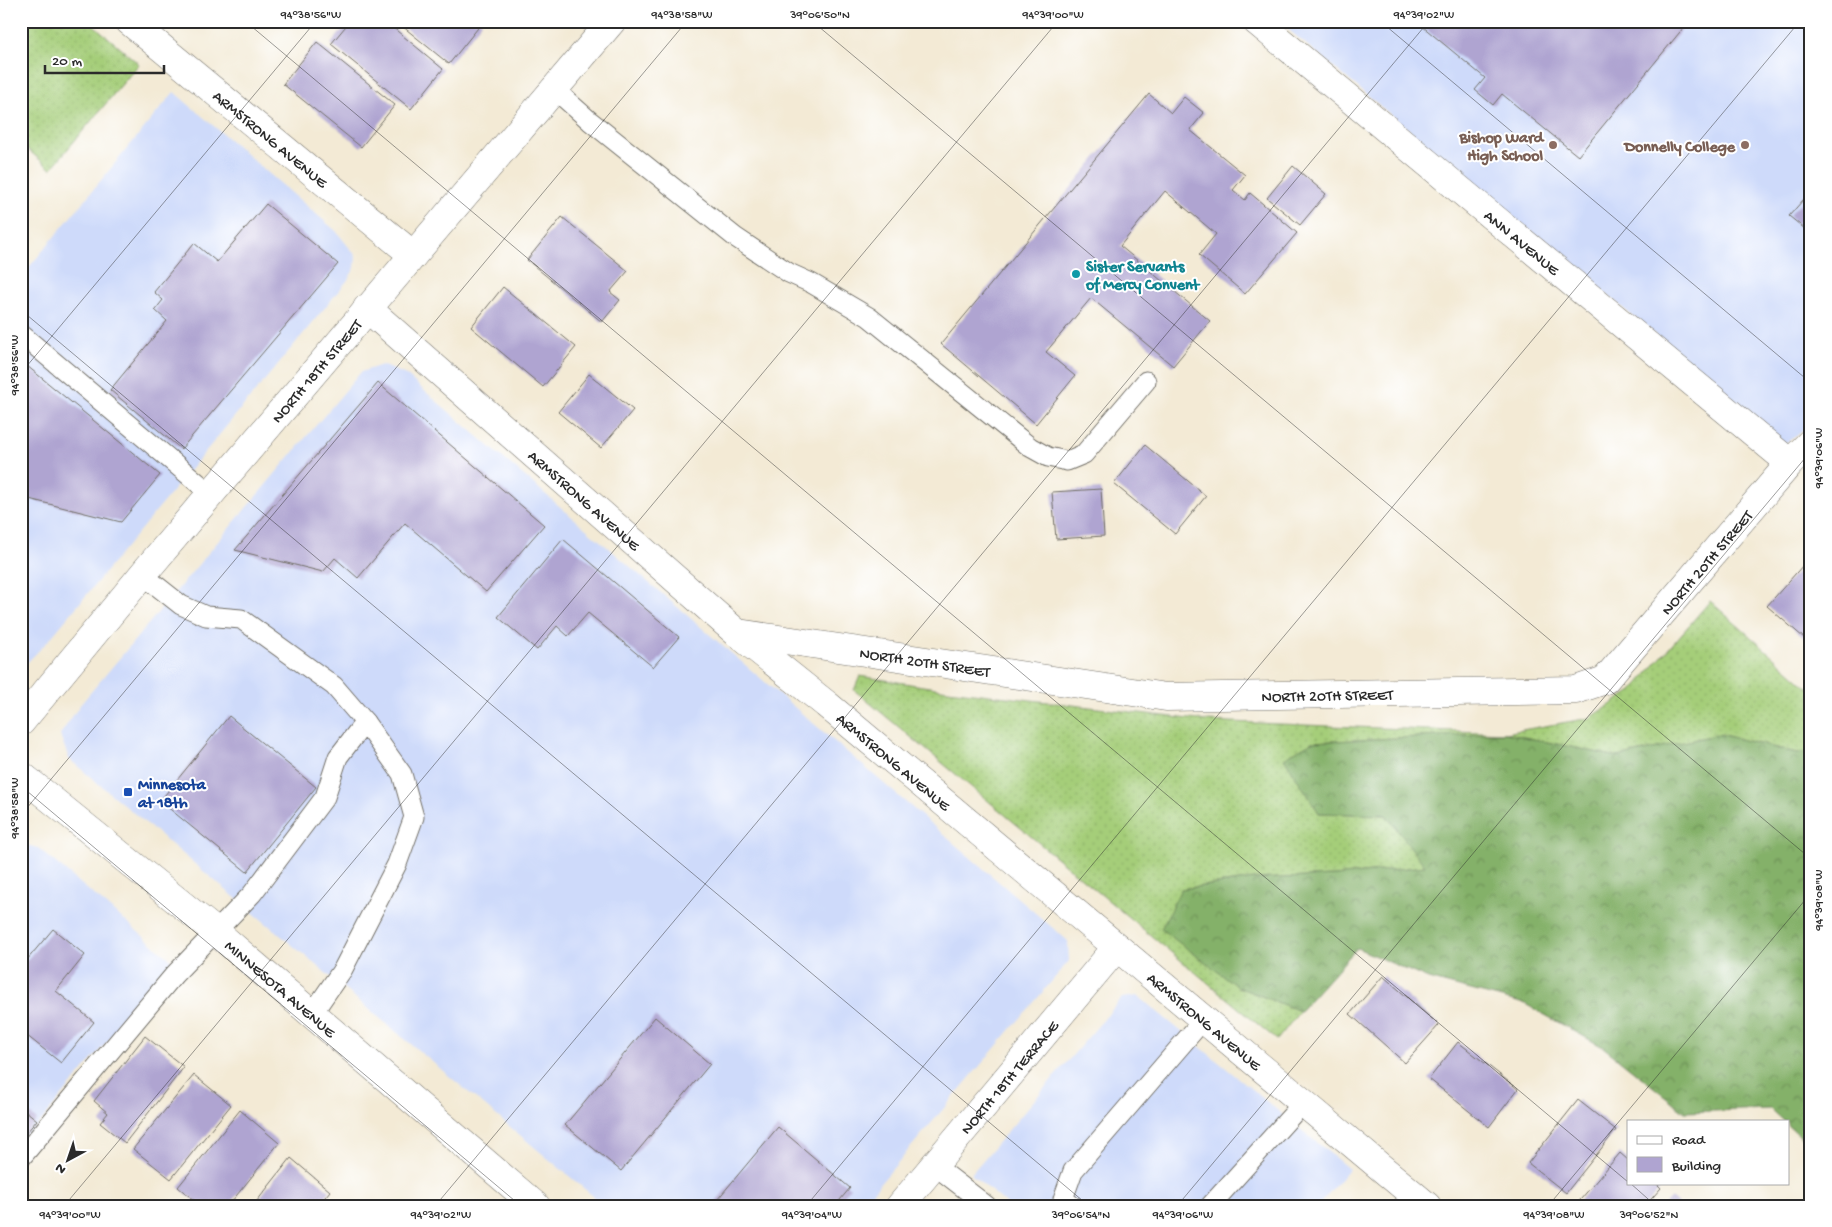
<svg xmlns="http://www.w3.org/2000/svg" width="1832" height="1227" font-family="'Gochi Hand',sans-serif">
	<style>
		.built { fill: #cedafa }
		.grass { fill: url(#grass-dots); stroke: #687c52 }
		.forest { fill: url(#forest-crowns); stroke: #586e4a }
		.building { fill: #afa4d1 }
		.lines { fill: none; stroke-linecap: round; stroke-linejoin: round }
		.service-casing { stroke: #716e66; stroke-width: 21 }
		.minor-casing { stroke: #716e66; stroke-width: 29 }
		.secondary-casing { stroke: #716e66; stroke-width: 29 }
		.service { stroke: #fff; stroke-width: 19 }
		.minor { stroke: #fff; stroke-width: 28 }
		.secondary { stroke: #fff; stroke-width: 28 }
		.ticks { fill: none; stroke: #2b2b2b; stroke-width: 1; stroke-opacity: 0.45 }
		.education-dot { fill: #8d6e63; stroke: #fff; stroke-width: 2 }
		.culture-dot { fill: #0f9aa8; stroke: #fff; stroke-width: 2 }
		.transit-dot { fill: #1a4fb4; stroke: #fff; stroke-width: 2 }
		.labels { text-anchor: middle; stroke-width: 4; stroke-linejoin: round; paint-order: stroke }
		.education-label { font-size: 16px; font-weight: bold; fill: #785e54; stroke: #fff; text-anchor: end }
		.street-label { font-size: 16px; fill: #2b2b2b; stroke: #fff }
		.culture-label { font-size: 16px; font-weight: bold; fill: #0d838f; stroke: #fff; text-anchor: start }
		.transit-label { font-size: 16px; font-weight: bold; fill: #164399; stroke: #fff; text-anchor: start }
		.neatline { fill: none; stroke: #2b2b2b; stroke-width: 2 }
		.ticks-label { font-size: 12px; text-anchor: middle; fill: #2b2b2b }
	</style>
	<defs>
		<pattern id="grass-dots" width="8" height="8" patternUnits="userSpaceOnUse" patternTransform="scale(1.25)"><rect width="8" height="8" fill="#a5ce79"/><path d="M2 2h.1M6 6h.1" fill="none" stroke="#8eb169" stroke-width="1.8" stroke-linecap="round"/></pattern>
		<pattern id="forest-crowns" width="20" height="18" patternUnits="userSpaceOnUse" patternTransform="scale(1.25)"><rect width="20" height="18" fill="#84b169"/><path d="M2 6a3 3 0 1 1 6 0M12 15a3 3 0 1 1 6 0" fill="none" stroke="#6c9057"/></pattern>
	</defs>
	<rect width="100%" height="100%" fill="#fff"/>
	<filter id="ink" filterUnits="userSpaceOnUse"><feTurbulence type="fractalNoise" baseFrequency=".02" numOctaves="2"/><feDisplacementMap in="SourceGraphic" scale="10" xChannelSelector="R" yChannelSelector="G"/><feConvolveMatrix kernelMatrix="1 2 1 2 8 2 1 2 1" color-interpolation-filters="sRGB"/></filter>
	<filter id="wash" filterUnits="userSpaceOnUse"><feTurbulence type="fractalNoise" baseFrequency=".0096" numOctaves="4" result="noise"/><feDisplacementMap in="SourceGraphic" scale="20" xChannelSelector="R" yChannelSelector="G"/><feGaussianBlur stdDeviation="1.12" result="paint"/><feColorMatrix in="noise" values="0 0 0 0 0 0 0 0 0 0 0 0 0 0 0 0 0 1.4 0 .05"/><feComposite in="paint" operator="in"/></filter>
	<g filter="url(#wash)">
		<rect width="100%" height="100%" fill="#f3ead5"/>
		<g class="built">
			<path d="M1278,21H1811V420L1798,435L1785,443Z"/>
			<path d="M174,92L336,231L356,256L355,268L347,281L49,640L21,669V277Z"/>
			<path d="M382,365L406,375L1068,941L1069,961L861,1206H605L69,759L60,735L80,705L361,372Z"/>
			<path d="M21,844L38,848L174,962L21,1145Z"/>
			<path d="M1138,996L1349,1169L1318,1206H1009L971,1174L1122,998Z"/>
		</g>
		<g class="grass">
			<path d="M21,21H89L139,64L51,169L21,144Z"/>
			<path d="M1710,601L1811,690V752L1797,753L1719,734L1618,757L1505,733L1311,742L1319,813L1386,815L1426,866L1335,876L1254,879L1181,889L1238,987L1300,1011L1277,1040L854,690L860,676L948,690L1206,721L1505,733L1590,718L1632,691Z"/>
		</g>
		<path class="forest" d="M1505,733L1618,757L1719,734L1796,753L1811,752V1146L1788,1125V1121H1783L1770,1109L1685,1112L1603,1047L1525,1004L1428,979L1357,948L1300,1011L1238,987L1161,929L1181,889L1254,879L1335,876L1425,866L1386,815L1319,813L1284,758L1312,742Z"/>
		<g id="blocks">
			<g class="building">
				<path d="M350,21H385L443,69L411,109L331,44Z"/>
				<path d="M396,21H480L482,23L449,64Z"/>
				<path d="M1416,21H1689L1578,156L1502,94L1493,105L1475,90L1485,78Z"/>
				<path d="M317,42L395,105L361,147L283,84Z"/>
				<path d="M1149,94L1171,113L1184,97L1204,113L1190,130L1245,175L1233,190L1245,200L1250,193L1297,233L1245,294L1199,255L1216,234L1165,191L1120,246L1210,321L1173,366L1091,298L1046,352L1075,376L1036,424L941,344Z"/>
				<path d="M1293,166L1326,194L1300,225L1267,198Z"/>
				<path d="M1811,191V234L1789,216Z"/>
				<path d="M266,204L338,264L181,449L110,390L167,321L155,310L163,300L154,292L194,243L217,262Z"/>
				<path d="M562,217L628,271L610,292L620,300L602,322L527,260Z"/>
				<path d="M503,287L576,347L543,387L471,327Z"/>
				<path d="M21,361L160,475L121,522L21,497Z"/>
				<path d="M589,374L633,410L601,448L558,412Z"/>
				<path d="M378,383L544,525L486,592L405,523L358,578L335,558L323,572L235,550Z"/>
				<path d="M1145,445L1206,496L1175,534L1114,484Z"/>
				<path d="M1101,489L1104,536L1056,539L1052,492Z"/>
				<path d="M563,539L679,637L653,667L588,613L568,636L557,626L537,650L498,617Z"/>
				<path d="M1804,564L1811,570V644L1767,606Z"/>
				<path d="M229,716L316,787L247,872L160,801Z"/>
				<path d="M53,929L85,955L56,991L94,1022L61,1063L21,1031V967Z"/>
				<path d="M1383,976L1439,1025L1405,1063L1350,1014Z"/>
				<path d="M655,1017L710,1064L621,1171L565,1125Z"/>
				<path d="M145,1036L184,1067L125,1143L100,1123L108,1113L94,1101Z"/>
				<path d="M1458,1042L1518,1089L1489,1127L1429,1079Z"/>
				<path d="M194,1075L231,1105L171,1179L133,1149Z"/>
				<path d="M1578,1100L1616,1130L1566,1193L1528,1163Z"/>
				<path d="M21,1107L37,1120L21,1139Z"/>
				<path d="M240,1110L279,1143L228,1206H201L178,1187Z"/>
				<path d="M778,1127L850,1188L835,1206H712Z"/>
				<path d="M1620,1153L1628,1160V1183H1656L1661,1188L1645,1206H1575Z"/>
				<path d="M291,1158L330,1191L318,1206H253Z"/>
				<path d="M1671,1198L1680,1206H1663Z"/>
			</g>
		</g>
	</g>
	<g filter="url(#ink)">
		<use href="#blocks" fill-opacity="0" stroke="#716e66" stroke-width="1"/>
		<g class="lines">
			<g class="service-casing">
				<g id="service">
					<path d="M554,89L590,121L735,237L789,273L811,283L869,317L1030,447L1048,457L1067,461L1084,454L1146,381"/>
					<path d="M21,334L211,494"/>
					<path d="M143,575L181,605L206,616L241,619L334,686L365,722L402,774L414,817L397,864L343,969L312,1014"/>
					<path d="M21,1158L174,975L252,894L325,797L338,757L365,722"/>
					<path d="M934,1165L987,1206"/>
					<path d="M1073,1206L1063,1199L1073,1171L1203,1020"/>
					<path d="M1210,1206L1303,1103"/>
				</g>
			</g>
			<g class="minor-casing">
				<g id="minor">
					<path id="s1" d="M129,21L413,255"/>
					<path id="s2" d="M1256,21L1790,463"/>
					<path id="s3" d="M367,308L737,633L826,704L1427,1206"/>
					<path id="s4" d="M738,633L1166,697L1576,690L1605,680L1790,463L1811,442"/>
					<path id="s5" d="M900,1206L1116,948"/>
				</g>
			</g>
			<g class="secondary-casing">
				<g id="secondary">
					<path id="s6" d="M21,722L148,568L612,21"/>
					<path id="s7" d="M21,775L216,932L536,1206"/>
				</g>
			</g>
			<use href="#service" class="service"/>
			<use href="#minor" class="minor"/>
			<use href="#secondary" class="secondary"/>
		</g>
	</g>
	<path class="ticks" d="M245,21L1628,1182M812,21L1811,859M1380,21L1811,383M21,310L1089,1206M21,373L316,21M21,786L521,1206M21,815L687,21M1630,1183L1656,1206M64,1206L1058,21M435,1206L1429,21M806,1206L1800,21M1177,1206L1811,451M1548,1206L1811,893"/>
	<g class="education-dot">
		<circle cx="1553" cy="145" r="5"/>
		<circle cx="1745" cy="145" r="5"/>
	</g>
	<circle class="culture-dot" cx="1076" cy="274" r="5"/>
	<rect class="transit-dot" x="123" y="787" width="10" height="10" rx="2.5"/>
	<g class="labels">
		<g class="education-label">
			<text x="1543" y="142">Bishop Ward<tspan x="1543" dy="18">High School</tspan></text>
			<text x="1735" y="151">Donnelly College</text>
		</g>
		<g class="street-label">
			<text dy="6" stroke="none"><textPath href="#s1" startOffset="184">ARMSTRONG AVENUE</textPath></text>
			<text dy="6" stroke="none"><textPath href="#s2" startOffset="346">ANN AVENUE</textPath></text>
			<text dy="6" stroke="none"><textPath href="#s6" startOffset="459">NORTH 18TH STREET</textPath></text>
			<text dy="6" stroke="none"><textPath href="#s3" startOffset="290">ARMSTRONG AVENUE</textPath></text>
			<text dy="6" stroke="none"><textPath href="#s4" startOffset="1029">NORTH 20TH STREET</textPath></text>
			<text dy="6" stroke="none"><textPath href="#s4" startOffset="189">NORTH 20TH STREET</textPath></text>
			<text dy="6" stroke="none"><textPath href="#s4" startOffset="594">NORTH 20TH STREET</textPath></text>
			<text dy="6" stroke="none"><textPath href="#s3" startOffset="695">ARMSTRONG AVENUE</textPath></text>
			<text dy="6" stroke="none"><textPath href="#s7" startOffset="336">MINNESOTA AVENUE</textPath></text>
			<text dy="6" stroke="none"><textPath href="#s3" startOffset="1100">ARMSTRONG AVENUE</textPath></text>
			<text dy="6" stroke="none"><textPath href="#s5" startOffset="169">NORTH 18TH TERRACE</textPath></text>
		</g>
		<g class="culture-label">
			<text x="1086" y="271">Sister Servants<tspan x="1086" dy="18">of Mercy Convent</tspan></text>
		</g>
		<g class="transit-label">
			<text x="138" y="789">Minnesota<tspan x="138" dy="18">at 18th</tspan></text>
		</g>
	</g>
	<rect width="1832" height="1227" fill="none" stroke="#fff" stroke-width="55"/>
	<rect x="1627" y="1120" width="162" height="65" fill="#ffffff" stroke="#aaaaaa"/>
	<rect x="1637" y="1136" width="25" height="8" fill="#ffffff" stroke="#aaaaaa"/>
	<text x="1672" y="1144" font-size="15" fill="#2b2b2b">Road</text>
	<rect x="1637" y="1157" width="25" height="15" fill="#afa4d1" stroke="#aaaaaa"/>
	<text x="1672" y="1170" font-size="15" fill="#2b2b2b">Building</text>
	<g transform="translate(68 1160) rotate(220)" stroke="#ffffff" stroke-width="4" paint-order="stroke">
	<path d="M0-4L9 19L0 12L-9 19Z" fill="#2b2b2b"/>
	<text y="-8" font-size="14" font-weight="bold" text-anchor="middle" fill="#2b2b2b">N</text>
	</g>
	<path d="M45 65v8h119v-8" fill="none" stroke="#2b2b2b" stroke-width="2.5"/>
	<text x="52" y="65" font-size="15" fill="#2b2b2b" stroke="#ffffff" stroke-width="4" paint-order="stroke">20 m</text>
	<rect x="28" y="28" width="1776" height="1172" class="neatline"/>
	<g class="ticks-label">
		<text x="311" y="18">94°38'56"W</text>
		<text x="682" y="18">94°38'58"W</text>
		<text x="820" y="18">39°06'50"N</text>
		<text x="1053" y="18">94°39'00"W</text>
		<text x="1424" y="18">94°39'02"W</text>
		<text transform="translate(14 365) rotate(-90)" y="4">94°38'56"W</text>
		<text transform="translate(1818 458) rotate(-90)" y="4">94°39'06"W</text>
		<text transform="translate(14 808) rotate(-90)" y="4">94°38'58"W</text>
		<text transform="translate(1818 900) rotate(-90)" y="4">94°39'08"W</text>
		<text x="70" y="1218">94°39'00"W</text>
		<text x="441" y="1218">94°39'02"W</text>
		<text x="812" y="1218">94°39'04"W</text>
		<text x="1081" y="1218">39°06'54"N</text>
		<text x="1183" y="1218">94°39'06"W</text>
		<text x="1554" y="1218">94°39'08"W</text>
		<text x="1649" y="1218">39°06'52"N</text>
	</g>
</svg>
